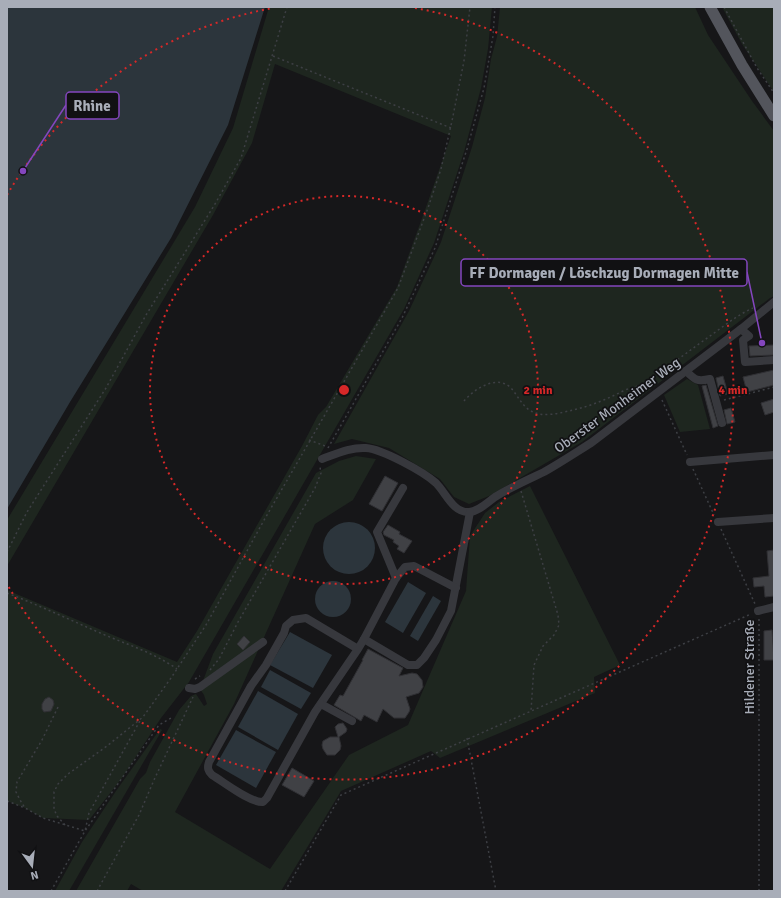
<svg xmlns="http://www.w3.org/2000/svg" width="781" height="898" font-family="Signika,sans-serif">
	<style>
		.green { fill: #1e261f }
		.water { fill: #2c353c }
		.building { fill: #404145; stroke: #303034 }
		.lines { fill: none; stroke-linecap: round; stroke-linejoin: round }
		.path { stroke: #3d3f44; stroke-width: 1.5; stroke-dasharray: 2 3; stroke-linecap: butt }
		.minor { stroke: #37383d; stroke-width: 8 }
		.major { stroke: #53555c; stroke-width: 11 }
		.ring { fill: none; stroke: #d62828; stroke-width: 2; stroke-dasharray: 2 4 }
		.labels { text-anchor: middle; stroke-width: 3.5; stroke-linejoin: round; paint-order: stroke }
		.street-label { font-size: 14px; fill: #a8adb8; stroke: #111113 }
		.centre { fill: #d62828; stroke: #111113; stroke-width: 2 }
		.ring-label { font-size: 12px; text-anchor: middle; font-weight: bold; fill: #d62828; stroke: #111113; stroke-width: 3.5; stroke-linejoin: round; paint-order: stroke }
		.leader { fill: none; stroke: #8446be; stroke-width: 1.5 }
		.callout-dot { fill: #8446be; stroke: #111113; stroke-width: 1.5 }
		.callout { fill: #111113; stroke: #8446be; stroke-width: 1.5 }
		.callout-label { font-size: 15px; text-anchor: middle; font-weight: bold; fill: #a8adb8 }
	</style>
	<rect width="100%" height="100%" fill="#161618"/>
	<g class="green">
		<path d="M269,7H492L488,49L481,88L464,152L434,243L404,309L189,682L161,718L122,778L89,820L43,818L25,808L7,801V590L177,662L197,631L302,446L318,415L326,407L397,287L425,210L451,136L275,64L252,143L213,215L7,566V520L195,207L233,128Z"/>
		<path d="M500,7H695L708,35L752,101L774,131V296L770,298L582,442L489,496L469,504L454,497L440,479L389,448L352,439L334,444L409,311L441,242L472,147L485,98L491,59L497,37Z"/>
		<path d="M722,7H774V92L742,44Z"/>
		<path d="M687,379L698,385L710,429L680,432L664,395Z"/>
		<path d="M356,456L376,459L353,500L315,524L234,704L175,812L270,869L349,755L408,725L466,591L470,536L485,513L499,502L530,486L620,665L594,677L595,693L440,758L431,751L341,791L281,891H143L131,884L127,891H76L140,779L146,773L150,762L179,710L191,696L196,694L204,706L207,704L204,695L200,689L213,654L316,473L339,461Z"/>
		<path d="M160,729L162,730L69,891H55L82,842L116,791Z"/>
	</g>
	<g class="water">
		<path d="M7,7H265L228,125L171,238L70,402L7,509Z"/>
		<circle cx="349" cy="548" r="26"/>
		<circle cx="333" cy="599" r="18"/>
		<path d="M408,582L426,593L403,633L385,622Z"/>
		<path d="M433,596L441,601L418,641L410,636Z"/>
		<path d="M290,632L332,655L313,688L270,665Z"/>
		<path d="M270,670L311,693L301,709L261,687Z"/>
		<path d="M258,691L298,714L278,750L238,727Z"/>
		<path d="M236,730L276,752L256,788L216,765Z"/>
	</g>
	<g class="building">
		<path d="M774,345V355L750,356L749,346Z"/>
		<path d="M774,370V385L747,392L743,377Z"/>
		<path d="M723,376L728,394L720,396L716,378Z"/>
		<path d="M706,385L718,426L713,428L702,386Z"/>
		<path d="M774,399V412L765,415L761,403Z"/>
		<path d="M731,408L735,422L727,424L724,410Z"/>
		<path d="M385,476L398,483L382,511L369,504Z"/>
		<path d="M388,525L400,532L399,534L412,541L404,553L397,549L399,546L393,542L394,540L384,535L383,532Z"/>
		<path d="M774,550V596L765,597L764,586L754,587L753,578L769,576L767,551Z"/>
		<path d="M772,630L774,660H764V631Z"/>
		<path d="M244,636L250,642L243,650L237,644Z"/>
		<path d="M368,649L403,668L399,676L412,673L417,674L422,680L423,687L419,693L406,697L410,709L409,712L405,718H394L383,709L377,722L364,715L361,721L334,705L340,695L343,696L363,660H362Z"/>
		<path d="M49,697L53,700L54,704L51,711L44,712L42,709V704L45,699Z"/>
		<path d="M343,723L347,729L346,732L339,737L341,746L340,750L335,755H327L323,749L322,745L323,741L330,737H338L335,727L338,724Z"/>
		<path d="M292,768L314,781L304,797L282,785Z"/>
	</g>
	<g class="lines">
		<g class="path">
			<path d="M724,7L757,68L774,93"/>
			<path d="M273,56L451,128"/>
			<path d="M662,400L687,455"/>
			<path d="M724,400L774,387"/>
			<path d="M464,401C474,389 497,374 511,388C518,396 522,406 531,411C543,418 560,413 573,410C591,406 607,399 623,391C627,389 631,388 635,387C641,385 648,380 653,377C670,366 686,353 703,341C719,330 735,316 753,308"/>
			<path d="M309,440L328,447"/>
			<path d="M328,448L402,318L435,248L467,149L484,88L493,36L495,7"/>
			<path d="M693,469L714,515"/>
			<path d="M521,491L558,615L559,625L554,635L543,646L534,665L531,711"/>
			<path d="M721,529L755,604"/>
			<path d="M7,552L27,512L106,388L146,315L215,204L241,158L287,7"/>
			<path d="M7,593C38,605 68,619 98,632C125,644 153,652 177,669"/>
			<path d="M759,619V891"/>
			<path d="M210,670L219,659L238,622L315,488L321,473L320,467"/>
			<path d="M195,679L200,676"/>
			<path d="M58,707L42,740L17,782L16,792L20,800L25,808L43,818L85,831L89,813L141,719"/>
			<path d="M467,738L496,891"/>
			<path d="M7,801L25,808"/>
			<path d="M65,825L57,816L54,809V792L58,784L68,774L107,746L143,717L171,678L206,625L263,522L398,288L428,208L441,169L452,121L464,61L470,7"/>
			<path d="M51,891L85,831L159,725L171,718"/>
			<path d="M97,891L139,815L154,780L193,697"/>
			<path d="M285,891L341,795L751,614"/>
		</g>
		<g class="minor">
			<path d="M741,329L749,336L743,340L745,362L774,360"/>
			<path d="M686,371C695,380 697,382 710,379L722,423"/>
			<path d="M322,459C336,454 351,447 366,448C382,449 424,472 436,483C446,493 453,513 469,512C478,512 488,502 495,497C511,487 527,480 544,472C560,463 575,453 591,443L741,329L774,302"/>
			<path d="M690,462L774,455"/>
			<path d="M718,522L774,518"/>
			<path d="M396,578L377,532L403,488"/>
			<path d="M758,611L774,607"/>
			<path d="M364,639L408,665H417L424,658L436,640L451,611L470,512"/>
			<path d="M358,649L306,618L293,620L286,626L284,633L266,665L251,686L209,762C207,768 208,771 212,775C224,782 250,803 263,802L267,798L315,712L358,649L364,639L396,578L405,567L414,566L456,588"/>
			<path d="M189,688L195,689L200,687L263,642"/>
			<path d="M321,704L352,721"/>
		</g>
		<path class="major" d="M710,7L742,65L774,116"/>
	</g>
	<g class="ring">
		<circle cx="344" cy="390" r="194"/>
		<path d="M7 195A389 389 0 0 1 273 8M415 8A389 389 0 1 1 7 584"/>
	</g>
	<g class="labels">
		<g class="street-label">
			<text transform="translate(617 405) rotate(-36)" y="5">Oberster Monheimer Weg</text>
			<text transform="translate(749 667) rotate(-90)" y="5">Hildener Straße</text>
		</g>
	</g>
	<circle cx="344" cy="390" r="6" class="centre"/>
	<g class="ring-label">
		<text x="538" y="394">2 min</text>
		<text x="733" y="394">4 min</text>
	</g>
	<path class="leader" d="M23 171L66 105M762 343L747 272"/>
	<g class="callout-dot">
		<circle cx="23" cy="171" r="4"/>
		<circle cx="762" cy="343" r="4"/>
	</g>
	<g class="callout">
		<rect x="66" y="92" width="53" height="27" rx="4"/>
		<rect x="461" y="259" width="286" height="27" rx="4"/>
	</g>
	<g class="callout-label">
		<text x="92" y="111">Rhine</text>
		<text x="604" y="278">FF Dormagen / Löschzug Dormagen Mitte</text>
	</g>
	<rect width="781" height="898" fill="none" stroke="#a8adb8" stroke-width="16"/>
	<g transform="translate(32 866) rotate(165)" stroke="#111113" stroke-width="3" paint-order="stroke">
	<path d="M0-3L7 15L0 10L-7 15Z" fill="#a8adb8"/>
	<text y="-6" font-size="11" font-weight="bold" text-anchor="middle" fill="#a8adb8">N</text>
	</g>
</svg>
